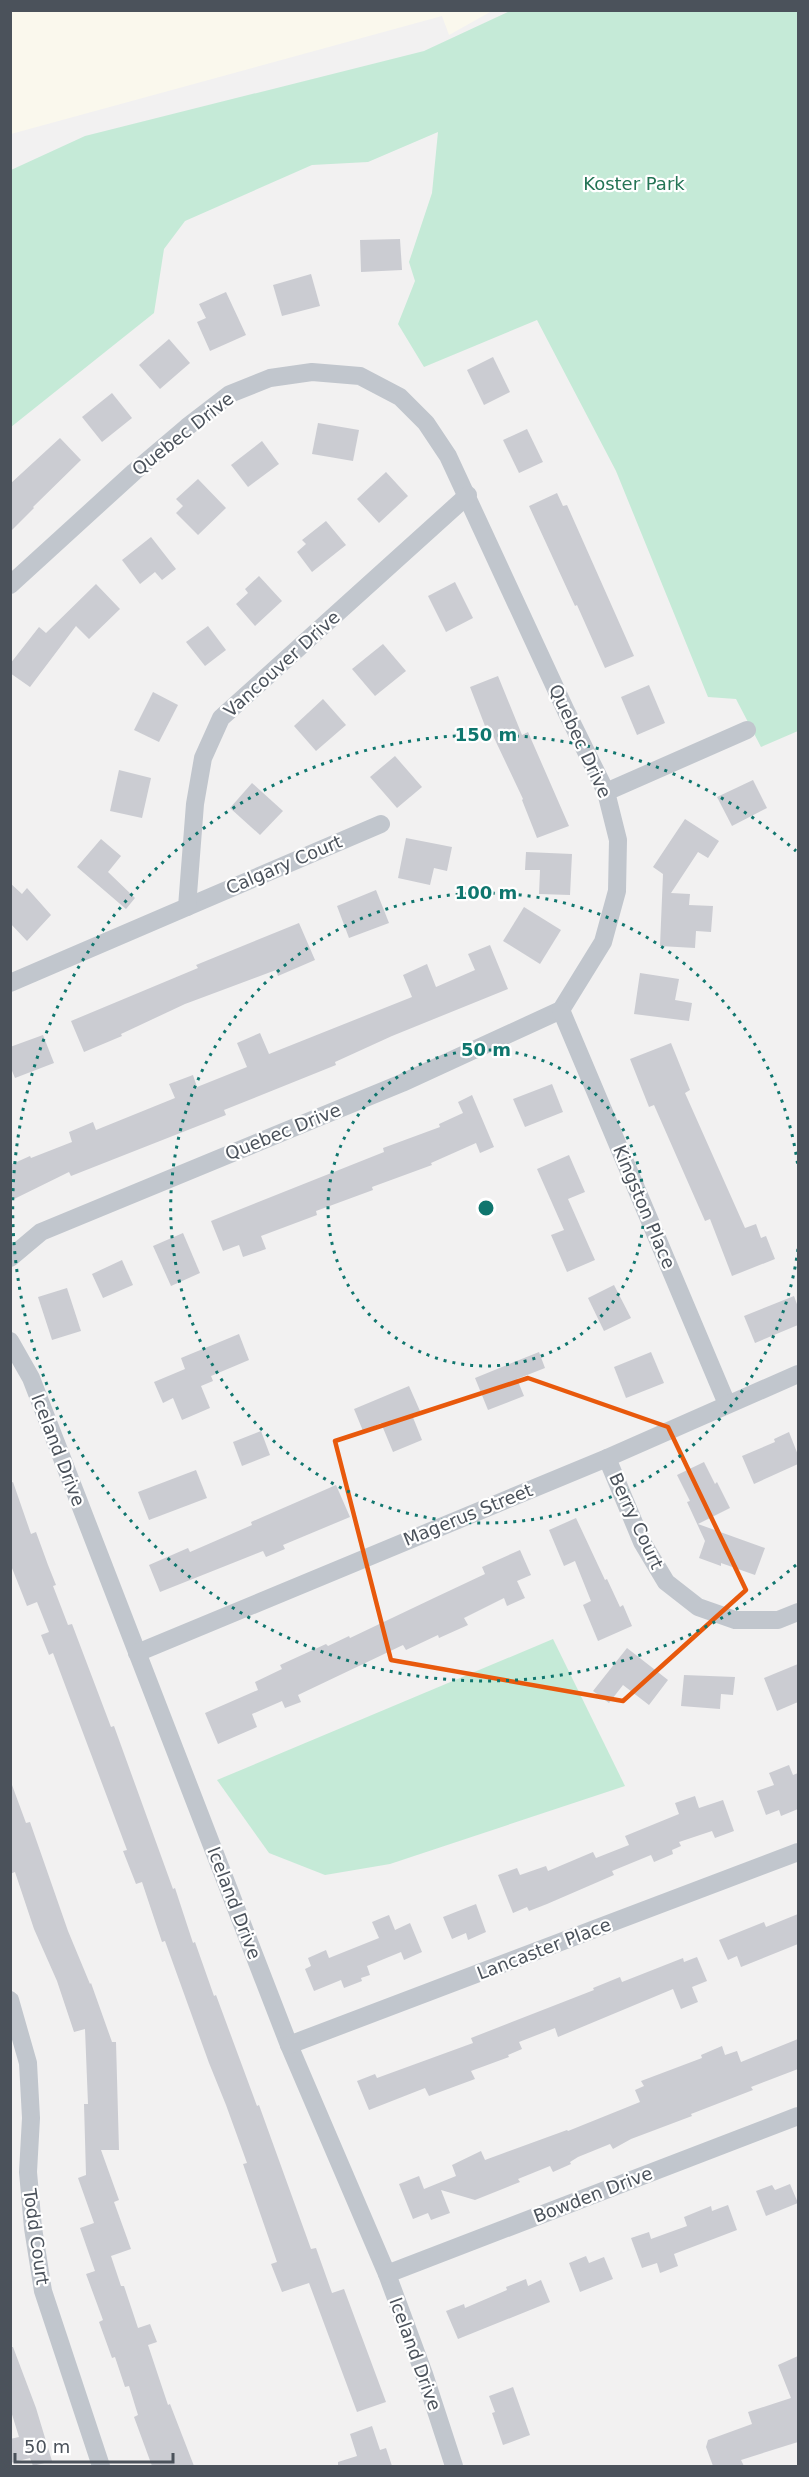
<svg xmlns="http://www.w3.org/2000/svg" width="809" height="2477" font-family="'DejaVu Sans',sans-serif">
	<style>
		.commercial { fill: #faf8ed }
		.green { fill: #c5ead7 }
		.building { fill: #cbccd2 }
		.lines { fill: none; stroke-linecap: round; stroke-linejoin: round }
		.minor { stroke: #c1c6cd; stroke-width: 18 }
		.marked { fill: none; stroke: #e8590c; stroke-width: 4.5; stroke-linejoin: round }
		.ring { fill: none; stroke: #0f766e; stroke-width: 3; stroke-dasharray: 3 6 }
		.labels { text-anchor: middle; stroke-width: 4.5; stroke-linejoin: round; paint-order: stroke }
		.park-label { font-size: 18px; fill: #247455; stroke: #fff }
		.street-label { font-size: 18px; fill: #4b525b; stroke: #fff }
		.centre { fill: #0f766e; stroke: #fff; stroke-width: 3 }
		.ring-label { font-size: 18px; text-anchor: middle; font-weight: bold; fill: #0f766e; stroke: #fff; stroke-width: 4.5; stroke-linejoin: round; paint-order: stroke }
	</style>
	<rect width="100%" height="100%" fill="#f2f1f1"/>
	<path class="commercial" d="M11,10H492V11L449,35L442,16L11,134Z"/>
	<g class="green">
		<path d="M510,11H798V731L761,747L736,699L708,697L616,471L537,320L424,367L398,324L415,281L409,262L432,193L438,132L368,162L312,165L185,221L164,249L154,313L11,427V170L85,136L424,51Z"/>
		<path d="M553,1639L625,1786L390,1864L325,1875L269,1853L217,1780Z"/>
	</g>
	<g class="building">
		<path d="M400,239L402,270L361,272L360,240Z"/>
		<path d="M311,274L320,306L282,316L273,285Z"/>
		<path d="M226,292L246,335L210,351L197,322L206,318L199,304Z"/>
		<path d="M169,339L190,363L160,389L139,365Z"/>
		<path d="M493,357L510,392L484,405L467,370Z"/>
		<path d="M112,393L132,418L102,442L82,417Z"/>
		<path d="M318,423L359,430L353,461L312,454Z"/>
		<path d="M527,429L543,462L519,473L503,440Z"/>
		<path d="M60,438L81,460L33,507L34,508L10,532V484Z"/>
		<path d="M262,441L279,464L248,487L231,465Z"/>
		<path d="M386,472L408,496L379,523L357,499Z"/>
		<path d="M198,479L226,508L198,535L176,513L183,506L176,499Z"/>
		<path d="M557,493L563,506L567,505L634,656L605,668L577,605L575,606L529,506Z"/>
		<path d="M326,521L346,545L312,572L297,552L306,544L302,540Z"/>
		<path d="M151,537L176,569L162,580L155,572L140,584L122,560Z"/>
		<path d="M259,576L282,601L255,626L236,604L248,593L245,589Z"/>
		<path d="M455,582L473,618L446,632L428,596Z"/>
		<path d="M96,584L120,609L89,639L76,626L30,687L10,673V664L39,627L46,633Z"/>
		<path d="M208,626L226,650L205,666L186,642Z"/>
		<path d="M383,644L406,671L375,696L352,669Z"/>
		<path d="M498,676L522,735L528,732L569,826L537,838L522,800L523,799L488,725L485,726L470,687Z"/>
		<path d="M649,685L665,723L637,735L621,697Z"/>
		<path d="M153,692L178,705L159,742L134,730Z"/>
		<path d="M323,699L346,725L316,751L294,726Z"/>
		<path d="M395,756L422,787L397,808L370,777Z"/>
		<path d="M119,770L151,778L142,818L110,811Z"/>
		<path d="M753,780L767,808L732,826L717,797Z"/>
		<path d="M252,783L283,811L260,835L230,808Z"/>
		<path d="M685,819L719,841L708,858L698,852L671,893L690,894L689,905L713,906L711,932L696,931L695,948L660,946L663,874L653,867Z"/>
		<path d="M406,838L452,847L447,871L434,868L430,885L398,878Z"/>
		<path d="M101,839L121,856L108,872L135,898L126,909L77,867Z"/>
		<path d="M526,852L572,854L570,895L539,894L540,870H525Z"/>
		<path d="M10,883L22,894L27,888L51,915L27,941L10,923Z"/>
		<path d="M376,890L389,923L349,938L337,906Z"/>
		<path d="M524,907L561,930L540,964L503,941Z"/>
		<path d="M299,923L315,960L278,976L276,970L185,1004L121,1034L122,1036L84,1052L71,1021L198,968L196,965Z"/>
		<path d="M490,945L508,989L392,1036L335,1062L336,1065L224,1110L226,1115L71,1176L69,1172L10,1201V1165L30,1156L31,1158L72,1142L69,1132L93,1122L96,1130L175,1098L169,1084L193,1075L197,1087L247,1067L237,1043L260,1033L269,1054L412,997L403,975L427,964L436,987L475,970L468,954Z"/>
		<path d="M640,973L679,979L675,1000L692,1003L689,1021L634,1014Z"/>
		<path d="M43,1035L54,1063L15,1078L10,1066V1047Z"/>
		<path d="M671,1043L690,1090L685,1093L745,1228L756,1224L761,1238L766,1236L775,1259L732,1276L710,1219L705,1221L654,1105L649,1107L630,1059Z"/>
		<path d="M552,1084L563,1112L525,1127L513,1099Z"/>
		<path d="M472,1095L494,1147L480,1153L476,1143L431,1163L432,1165L372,1187L373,1190L316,1211L317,1215L261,1236L266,1249L243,1257L239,1245L223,1251L211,1221L384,1152L383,1148L440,1127L439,1124L463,1113L458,1102Z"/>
		<path d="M569,1155L585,1192L568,1199L595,1260L567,1272L551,1235L564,1230L537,1169Z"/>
		<path d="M183,1233L200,1273L171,1286L153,1246Z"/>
		<path d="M122,1260L133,1285L103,1298L92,1274Z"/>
		<path d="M614,1285L631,1318L604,1331L588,1298Z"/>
		<path d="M67,1288L81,1331L52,1340L38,1297Z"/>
		<path d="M794,1296L798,1307V1325L755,1343L744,1316Z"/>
		<path d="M239,1334L249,1360L211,1376L213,1381L201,1386L210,1408L182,1420L173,1398L163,1403L154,1382L185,1369L181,1358Z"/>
		<path d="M539,1352L545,1368L517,1379L524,1396L488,1410L475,1378Z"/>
		<path d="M651,1352L664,1383L626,1398L614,1367Z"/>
		<path d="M409,1386L420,1411L412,1415L422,1440L393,1452L381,1423L363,1431L354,1409Z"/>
		<path d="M261,1431L270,1455L242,1466L233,1442Z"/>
		<path d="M789,1432L798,1455V1464L754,1484L742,1456L775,1442L774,1439Z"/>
		<path d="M704,1462L715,1484L717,1482L730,1508L698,1524L765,1548L755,1575L721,1563V1566L699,1558L705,1541L687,1502L690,1501L677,1475Z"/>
		<path d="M196,1470L207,1498L149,1520L138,1492Z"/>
		<path d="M13,1482L31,1534L36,1532L48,1565L56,1585L53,1586L68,1625L72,1624L111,1727L114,1726L173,1889L175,1888L193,1943L195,1942L214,1996L216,1995L257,2106L259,2105L311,2249L316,2248L332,2293L344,2289L386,2402L357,2412L309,2283L282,2292L271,2264L277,2262L243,2164L247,2163L226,2105L209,2063L165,1941L162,1942L142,1882L136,1884L123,1851L127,1850L53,1653L49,1655L41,1635L49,1632L37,1602L27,1606L10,1563V1483Z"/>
		<path d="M336,1485L350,1517L283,1545L285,1549L266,1557L263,1551L160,1592L149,1565L188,1548L190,1552L252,1525L251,1522Z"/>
		<path d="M576,1518L605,1580L607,1579L620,1607L623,1605L632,1626L598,1641L583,1605L591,1601L575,1561L564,1566L549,1530Z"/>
		<path d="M520,1550L531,1575L517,1581L525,1598L507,1606L504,1598L464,1618L468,1625L439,1638L438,1635L406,1650L403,1645L298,1695L301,1702L285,1708L282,1701L252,1714L257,1727L218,1744L205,1713L258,1690L255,1682L282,1669L280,1665L326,1644L328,1646L349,1636L350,1638L434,1598L485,1574L482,1567Z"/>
		<path d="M627,1648L668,1680L649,1705L623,1685L609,1703L593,1691Z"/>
		<path d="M798,1664V1702L777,1711L764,1678Z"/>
		<path d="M684,1675L735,1677L733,1695L721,1694L720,1709L681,1706Z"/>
		<path d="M789,1765L793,1775L798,1773V1809L781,1816L779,1810L766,1815L757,1791L774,1785L769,1773Z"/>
		<path d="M12,1785L26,1823L30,1822L68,1931L90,1984L91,1983L112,2042H116L119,2150H101L119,2200L114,2202L131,2249L111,2256L121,2286H124L138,2328L150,2324L157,2342L148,2345L168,2405L170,2404L194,2466H152L134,2417L138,2415L129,2386L125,2387L115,2357L112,2358L99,2322L103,2320L86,2274L95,2271L80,2228L94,2223L78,2178L86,2175L84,2104H88L85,2029L74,2032L57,1981L34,1929L15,1872L10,1874V1786Z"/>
		<path d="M695,1796L699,1808L723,1800L734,1831L715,1838L712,1831L679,1842L681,1846L672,1850L673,1854L654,1862L651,1855L612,1871L614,1875L547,1904L529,1911L527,1907L513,1913L498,1875L517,1868L520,1875L546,1866L548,1871L593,1852L596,1858L629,1845L625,1836L679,1814L675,1803Z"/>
		<path d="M476,1904L486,1932L468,1940L466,1933L452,1939L443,1917Z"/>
		<path d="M798,1914V1944L741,1967L737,1956L728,1960L719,1940L764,1922L766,1927Z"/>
		<path d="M389,1915L395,1930L410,1923L422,1952L404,1960L401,1952L367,1966L370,1975L361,1978L362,1981L344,1988L341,1980L314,1991L305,1969L311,1966L308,1958L326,1950L329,1958L379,1938L372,1922Z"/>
		<path d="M697,1957L707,1981L692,1987L698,2002L681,2009L673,1989L558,2037L555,2028L519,2042L522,2049L508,2055L509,2057L471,2071L475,2079L429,2096L425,2088L369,2110L357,2081L375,2074L377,2078L473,2043L471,2038L594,1990L593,1988L620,1977L622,1982L683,1958L684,1962Z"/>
		<path d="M798,2039V2069L751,2087L753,2090L691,2114L692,2116L631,2139L613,2149L610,2144L578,2157L570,2162L571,2164L553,2172L550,2166L518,2179L520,2182L475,2200L441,2190L450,2213L431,2220L428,2213L413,2219L399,2184L419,2176L424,2189L456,2176L452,2165L481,2151L485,2160L567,2130L568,2131L640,2102L635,2090L644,2086L641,2081L702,2058L701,2055L722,2046L725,2055L737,2051L741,2062Z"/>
		<path d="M790,2184L798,2203L766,2216L756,2191L772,2185L775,2190Z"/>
		<path d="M728,2205L737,2230L674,2254L678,2266L660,2273L657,2263L642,2268L631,2238L649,2232L651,2239L687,2226L684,2217L711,2206L712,2211Z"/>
		<path d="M586,2256L589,2263L604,2257L613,2279L580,2292L569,2263Z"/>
		<path d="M526,2279L528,2286L541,2280L550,2302L458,2339L446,2311L464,2304L465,2308L507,2290L506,2287Z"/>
		<path d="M10,2347H13L36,2408L52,2461L33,2466L30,2458L10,2463V2439L19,2437L10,2408Z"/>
		<path d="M798,2356V2442L741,2460L744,2466H713L706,2447L708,2440L752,2424L748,2412L791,2398L778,2365Z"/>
		<path d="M513,2387L530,2435L503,2445L492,2413L495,2412L489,2396Z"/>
		<path d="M372,2426L380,2450L386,2448L392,2466H338V2462L357,2456L350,2434Z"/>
	</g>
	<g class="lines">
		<g class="minor">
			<path d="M10,585L134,472L187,427L230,394L270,378L312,372L360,376L400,397L426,423L448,456L566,711L606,792L618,840L617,891L603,942L561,1010L402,1083L41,1232L10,1258"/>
			<path d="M606,792L747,730"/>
			<path d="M187,907L381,824"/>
			<path d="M10,983L187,907L195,804L203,758L221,718L468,495"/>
			<path d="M561,1010L727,1404"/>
			<path d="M10,1341L31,1378L289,2045L387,2274L424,2374L454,2466"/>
			<path d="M607,1458L642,1542L666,1582L698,1607L735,1620H778L798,1612"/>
			<path d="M137,1653L607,1458L798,1374"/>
			<path d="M10,2000L28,2063L31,2118L28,2172L33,2228L43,2291L101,2466"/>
			<path d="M289,2045L798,1852"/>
			<path d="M387,2274L798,2116"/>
		</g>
	</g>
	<path class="marked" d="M528,1378L668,1427L746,1590L623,1701L391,1660L335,1441Z"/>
	<g class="ring">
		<circle cx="486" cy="1208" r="158"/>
		<path d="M798 1249A315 315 0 1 1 798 1167"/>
		<path d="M796 1565A473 473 0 1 1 796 851"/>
	</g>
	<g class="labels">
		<g class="park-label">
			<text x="634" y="190">Koster Park</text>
		</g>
		<g class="street-label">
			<text transform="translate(183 434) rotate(-38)" y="6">Quebec Drive</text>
			<text transform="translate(282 664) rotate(-42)" y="6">Vancouver Drive</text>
			<text transform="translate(580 741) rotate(65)" y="6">Quebec Drive</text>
			<text transform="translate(284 865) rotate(-23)" y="6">Calgary Court</text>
			<text transform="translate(283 1132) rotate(-22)" y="6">Quebec Drive</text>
			<text transform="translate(644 1207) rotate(67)" y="6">Kingston Place</text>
			<text transform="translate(58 1450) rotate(69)" y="6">Iceland Drive</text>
			<text transform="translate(468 1515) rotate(-22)" y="6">Magerus Street</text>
			<text transform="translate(636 1521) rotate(65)" y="6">Berry Court</text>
			<text transform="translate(234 1903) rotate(69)" y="6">Iceland Drive</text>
			<text transform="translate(544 1949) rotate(-21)" y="6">Lancaster Place</text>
			<text transform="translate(593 2195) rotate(-21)" y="6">Bowden Drive</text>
			<text transform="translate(36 2237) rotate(82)" y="6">Todd Court</text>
			<text transform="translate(415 2354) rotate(70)" y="6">Iceland Drive</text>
		</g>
	</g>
	<circle cx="486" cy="1208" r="9" class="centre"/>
	<g class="ring-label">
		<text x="486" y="741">150 m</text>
		<text x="486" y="899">100 m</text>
		<text x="486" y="1056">50 m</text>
	</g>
	<rect width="809" height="2477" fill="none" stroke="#4b525b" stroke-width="24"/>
	<path d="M15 2453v9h158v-9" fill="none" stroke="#4b525b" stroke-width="3"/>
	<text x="24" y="2453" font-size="18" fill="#4b525b" stroke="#ffffff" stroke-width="4.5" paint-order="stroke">50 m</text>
</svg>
